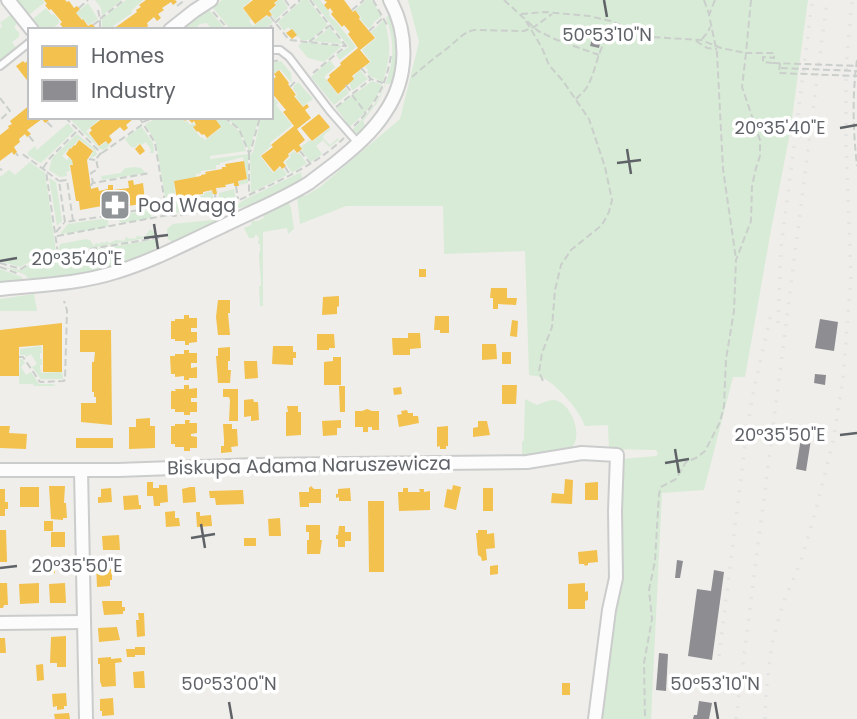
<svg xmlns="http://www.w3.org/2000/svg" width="857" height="719" font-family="Poppins,sans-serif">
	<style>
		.green { fill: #d8ebd6 }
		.homes { fill: #f2c14e }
		.industry { fill: #8d8d92 }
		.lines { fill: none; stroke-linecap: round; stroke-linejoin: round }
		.service-casing { stroke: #cbcccc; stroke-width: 10 }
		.minor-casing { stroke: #cbcccc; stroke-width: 16 }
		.path { stroke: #cacfcc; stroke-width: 2; stroke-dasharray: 7 3.5; stroke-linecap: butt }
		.service { stroke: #fdfcfc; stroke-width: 6 }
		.minor { stroke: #fdfcfc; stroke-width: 12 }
		.rail { stroke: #e4e4e4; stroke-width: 3.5; stroke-dasharray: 2 9; stroke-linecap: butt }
		.path-bridge { stroke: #cacfcc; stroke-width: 2; stroke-dasharray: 7 3.5; stroke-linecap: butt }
		.ticks { fill: none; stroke: #5f6368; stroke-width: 2.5 }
		.labels { text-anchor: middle; stroke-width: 7; stroke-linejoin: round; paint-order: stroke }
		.poi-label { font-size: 19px; fill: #5f6368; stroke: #fff; text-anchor: start }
		.street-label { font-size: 19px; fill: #5f6368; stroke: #fff }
		.ticks-label { font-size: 18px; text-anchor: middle; fill: #5f6368; stroke: #fff; stroke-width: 7; stroke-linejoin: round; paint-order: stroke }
	</style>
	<rect width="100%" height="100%" fill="#efeeea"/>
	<g class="green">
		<path d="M16,0H43L44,1V3L25,18L13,3Z"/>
		<path d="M95,0H122L102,16L101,8Z"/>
		<path d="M126,0H143L131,11L132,13L113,26L116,30H102V19Z"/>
		<path d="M222,0H251L242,8L251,19L249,21L253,26L267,16L273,22L264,30H231L213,8Z"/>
		<path d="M279,0H283L288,8L275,20L270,11L276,6L275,3Z"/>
		<path d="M302,0H308L327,24V26L310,40H301L298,36L296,38L297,35L288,27L284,31L278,22Z"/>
		<path d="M312,0H320L330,13L329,15L333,20L334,19L356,47L340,60L336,55L349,47Z"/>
		<path d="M366,0H371L382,16L375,21L370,28H368L360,19L361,17L355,10Z"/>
		<path d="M408,0H808L790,133L771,230L745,377H733L704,490L662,493L651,719H599L619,581L622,459L656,456L658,454L656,450L609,449L608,425L585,426C579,410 560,388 545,379C541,376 534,376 529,375L525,251L444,254L443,206H346L300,224L297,196L303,194L305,196L320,187L400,119L419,42Z"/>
		<path d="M88,3L98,19L89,25L76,13Z"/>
		<path d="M46,8L52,15L54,14L59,20V23L51,30H35L29,22Z"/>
		<path d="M209,10L226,30L211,29L207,23L200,24L193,30H172L194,14L201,15Z"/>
		<path d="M391,13C398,41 400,55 394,83L386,84L377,103L363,121L366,128L361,133L357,134L352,130C384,100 403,61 386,18Z"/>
		<path d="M12,14L18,22L14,27L19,33V37L12,42L17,49L0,62V28L2,27L0,21L1,22Z"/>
		<path d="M384,20C392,44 390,58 383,82L370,76L367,72L368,70L365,67L371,62L362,50L376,38L371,32Z"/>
		<path d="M329,28H330L343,44L313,41Z"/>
		<path d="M303,42L342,46L324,62L308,58L298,46Z"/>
		<path d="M330,60L335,67L324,77L338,95L346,88L349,93L334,105L311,77Z"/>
		<path d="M281,61L291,73L292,83L280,69L273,74L274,76L271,79V64Z"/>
		<path d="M360,70L368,79L353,90H352L349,83L354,79L353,77Z"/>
		<path d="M372,81L382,85C375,103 363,116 348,128L346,121L336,108Z"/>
		<path d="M298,82L313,99L303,106L296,97L297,94L293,89L294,86Z"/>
		<path d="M271,94L278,103L276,105L292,125L270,143L271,146L260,156L273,173L280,168L284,170L287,175L251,193L250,155L253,152L261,117H271Z"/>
		<path d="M74,117H102L86,131L99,147L106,142L109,144V146L103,150L99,148L71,120Z"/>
		<path d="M160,117H181L185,122L187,121L190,125L193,123L195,125L193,128L201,138L202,137L205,140L221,128L216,121L222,117L239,131L246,151L210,156V159L248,154V183L239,185V181L247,179L243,157L220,163V165H216V169L201,171V173L196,174V177L174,181L176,202L181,201L182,203H186V201L191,200L194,211L171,213L167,209L156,143L145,124Z"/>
		<path d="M226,117H259L250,150L249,151L239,129Z"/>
		<path d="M68,123L74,131L41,163L38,162L28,155V152L35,146L37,150Z"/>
		<path d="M140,127H142L153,143L154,153H150L151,150L146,142L141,145L140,143L134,148L130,146L125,139Z"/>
		<path d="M330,128L331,129L324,135L323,138L330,145L338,138L339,140L329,147L323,140L316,146L322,154L311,162L302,151L303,150L301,147L310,140L312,142Z"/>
		<path d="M77,134L95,149L97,155L90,158L94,150L79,139L71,148H69L62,156L67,160L69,158L72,160L73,164L69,165L70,171L66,172L67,176L60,177L49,170L52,158Z"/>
		<path d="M294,151L297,154L299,153L307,163L292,173L285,162L291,157L289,155Z"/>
		<path d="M30,162L45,173L56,252L39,257L20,267L0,261V177L9,170L15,175Z"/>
		<path d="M135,167L141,168L146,173L102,180L101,176L121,173L125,168Z"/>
		<path d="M301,172L302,179C280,192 254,207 229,210L244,200Z"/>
		<path d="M49,178L56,182L62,221L57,226Z"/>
		<path d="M234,189C237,201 233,206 220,208L219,193Z"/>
		<path d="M212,191L215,208L197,211L196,202H198L197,196L204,195V193Z"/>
		<path d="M288,201L291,208L294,229L288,234L287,228L263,232V306H260L259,286H261C261,274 259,265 259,253L260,252V244H258L259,238L256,234L254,238H249L244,228L251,225L252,221H257L264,218L261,210Z"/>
		<path d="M152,210L151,218L122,223L119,221V215Z"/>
		<path d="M108,218V226L97,229L60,234L68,224Z"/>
		<path d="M221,219L172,242L168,239L167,229L173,224Z"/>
		<path d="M150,229L158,235L131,241L67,252L60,251L59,248L60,244L86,239L90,240L94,246L96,243L100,244L101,242L105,243L106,241L109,243L116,240L124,241L126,237L130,239L131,238L135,239L137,236L145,237Z"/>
		<path d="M157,239L159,241C150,270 57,277 30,280L24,274L4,267L21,270L42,258Z"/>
		<path d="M0,269L22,277L23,281L0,283Z"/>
		<path d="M34,294L37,311H0V299Z"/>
		<path d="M41,346L42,353H40V359H42V365H40L41,373L62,372L63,379H41L32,367L37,364L31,354L26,357L25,355H20V349Z"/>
		<path d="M20,359H22L25,363L21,367L26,375L31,372L39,384H53L56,386H34L33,384H19Z"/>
		<path d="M525,399L537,405C543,403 551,398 558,401C573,407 586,442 567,451C559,455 534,456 524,457L522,455V442L524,440Z"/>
	</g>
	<g class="homes">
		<path d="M44,0H65L67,2L69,1L74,8L77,6L80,9L76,13L82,20L83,19L88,26L92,24L95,27L92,30H68L66,28L64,29L60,24L62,22L51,9L49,10L45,5L47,4Z"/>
		<path d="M146,0H175L177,2L173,5L171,2L162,8L164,10L158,14L161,18L157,21L154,17L147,23L148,26L143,30H117L116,27L137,12L136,10L141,7L139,5Z"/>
		<path d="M253,0H278L274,3L276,5L269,11L272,15L269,17L267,15L255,24L243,8Z"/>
		<path d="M324,0H344L353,12L355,10L360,17L359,19L375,38L360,50L370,62L352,76L354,79L338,94L327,80L330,77L329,75L341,65L340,63L358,48L348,34L350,32L344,25L342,27L331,14L333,12L330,8L328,10L324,5L327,2Z"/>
		<path d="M292,29L297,35L292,39L286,33Z"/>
		<path d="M30,59V84L16,66L23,61L25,63Z"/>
		<path d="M279,70L289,83L288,84L296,95L294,96L303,107L307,104L309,107L305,110L311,118L297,129L305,140L299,145L302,149L297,153L294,149L288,154L289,156L283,162L286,166L282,169L280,166L274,172L261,156L273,147L271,145L294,126L283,112L286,110L271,92V80L276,77L274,74Z"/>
		<path d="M30,105V117H46L49,120L45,123L42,119L27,130L31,134L27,137L25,134L19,139L20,142L14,147L17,152L14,155L12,152L0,161V135L9,128L8,126L12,124L10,121Z"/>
		<path d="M319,114L330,127L312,141L301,128Z"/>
		<path d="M104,117H132L133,119L126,125L128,128L124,131L120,127L109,136L112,140L110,143L108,144L106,141L99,146L89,133L92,130L90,128Z"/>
		<path d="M182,117H214L221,127L207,138L204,134L202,135L198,131L197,132L193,127L196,125L194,121L192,123L188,119L185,121Z"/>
		<path d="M79,140L93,151L87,160L91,189L98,187L99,191L108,189V185H113V190L129,188L128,181L133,180L134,185L143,183L145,201H141V204L108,209L107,207L103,208L102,206L80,210L79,201H76L70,165H73L72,160L66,154L70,148L71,149L74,145L75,146Z"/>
		<path d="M140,144L145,151L140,155L135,149Z"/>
		<path d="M244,161L247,179L238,181L239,186H234V183L225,185L226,187L216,188L217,194H213L212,190L203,192V194L195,195L196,201H192L191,198L177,200L174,181L201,176V175L206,174L205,172L222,169V167H226L225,164Z"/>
		<rect x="419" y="269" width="7" height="8"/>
		<path d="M491,288H507V298H517L516,305L498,304V309H493V298H490Z"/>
		<path d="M339,296V306L337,307V314L322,315L323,297Z"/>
		<path d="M218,300H230V313H228L230,335H218L216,317Z"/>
		<path d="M184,315H189V318H197V328H191V332H197V342L189,343V345H185V341H175V339H171V321H175V319H184Z"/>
		<path d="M435,316H449V333H440V330H434Z"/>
		<path d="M512,320L518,321L517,337L510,336Z"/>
		<path d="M62,323V372H43V345L19,347V376H0V330Z"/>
		<path d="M80,330H111L112,425L81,422V403H96V397H94V392H92V362H94L95,352H80Z"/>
		<path d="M408,333H420L421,348L410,349V355H393L392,338H408Z"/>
		<path d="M317,334H334L335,348H329V350H317Z"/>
		<path d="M482,344H496L497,359L482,360Z"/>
		<path d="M273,346H293V352H296V358H293V365L272,364Z"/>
		<path d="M230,347V361H228V370H231L230,383H218L216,356H218V348Z"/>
		<path d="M184,350H189V353H197V363H191V368L197,367V378H189V380H184V376L175,377V374H171L170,356H175V354H184Z"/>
		<rect x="502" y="352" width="9" height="12"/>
		<path d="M333,357H341V385H324V362L333,361Z"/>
		<path d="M244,361H257L258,378L245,379Z"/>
		<path d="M184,385H189V389L197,388V398H191V402H197V412H190V415H184V412H175V409H171V391H176L175,389H184Z"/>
		<path d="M502,385H517L516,404H502Z"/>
		<path d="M339,386H345V412H340Z"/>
		<path d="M401,387L402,394L394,395L393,388Z"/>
		<path d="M223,389H238V421H229L230,400L229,397H223Z"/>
		<path d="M253,399L254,402H258L259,420L251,421V416L244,417V400Z"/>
		<path d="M287,406H298V412H301V435L286,436V412H288Z"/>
		<path d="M367,409L372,411H379V430H372V427H368V432H363V427H355V411H362Z"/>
		<path d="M407,410L408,413H413V416H418L419,423L399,427L397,415L402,414L401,411Z"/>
		<path d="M150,418V426H155V448L129,449V427H136V419Z"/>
		<path d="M185,420H190L189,423H197V433L191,434V436L197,437V448H190V451H184V447H175V444H171V426H175V424H185Z"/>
		<path d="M341,420V428H337V435L323,436L322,421Z"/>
		<path d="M478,421H487L490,435L473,437V428L478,427Z"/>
		<path d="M223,424H232V429H237L238,446L231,447L232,452L221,453V446H224V439Z"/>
		<path d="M0,426H10L9,433L27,434L26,449L0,448Z"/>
		<path d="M448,426V446H446V449H440V446L437,447V427Z"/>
		<rect x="76" y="438" width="37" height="10"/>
		<path d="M565,479L573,480L572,504L551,503L552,493L564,494Z"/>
		<path d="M147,482H153V488H159V485H167L168,502L160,503V506H154L153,496H147Z"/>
		<path d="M598,482V500H585V483Z"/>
		<path d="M453,485L461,487L456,510L444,507L447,489L452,490Z"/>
		<path d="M49,486H65L64,503H66L67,518H63V520L51,519Z"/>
		<path d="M311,486L314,489H321V503H309V507H300L299,492H309V488Z"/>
		<rect x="20" y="487" width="19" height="20"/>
		<path d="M190,487H195L196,502L183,503L182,489Z"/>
		<path d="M111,488L112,502L98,503V497H101V489Z"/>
		<path d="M350,488L351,501H339V497L336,498V494H338V489Z"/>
		<path d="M403,488H408V492H420L419,489H424V492L430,491V510L399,511L398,492H403Z"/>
		<rect x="483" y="488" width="10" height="23"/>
		<path d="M0,489H5V502H8V509H5V516H0Z"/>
		<path d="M243,490L244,504L216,505L215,498H210L209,491Z"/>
		<path d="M138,495L139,505H141V509L124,510L123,496Z"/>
		<path d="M368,501H384V572H369Z"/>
		<path d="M175,511V518H179L180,526L166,527L165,512Z"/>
		<path d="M196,512H200V516L211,515L212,526L197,527Z"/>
		<path d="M280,518L281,536H269L268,519Z"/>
		<rect x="44" y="521" width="9" height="10"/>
		<path d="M306,525H320V540H322L320,554H307V540H309V532H306Z"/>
		<path d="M339,526H345V532H351V541H345V547H338V539H336V535H338Z"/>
		<path d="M0,530H6L7,562H0Z"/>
		<path d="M478,530H487V534L494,533L495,548L486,549L487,560L482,561L481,557L478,555L476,533H478Z"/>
		<rect x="51" y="532" width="14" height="15"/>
		<path d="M119,535L120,550H103L102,536Z"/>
		<rect x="244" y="538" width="12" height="8"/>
		<path d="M597,550L598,562L588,563V565L585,566L584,564H579L578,552Z"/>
		<path d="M109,562V569H112V580H110V586L97,587L96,563Z"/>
		<path d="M498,565V574L490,575V566Z"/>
		<path d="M55,566V573H44V567Z"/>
		<path d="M0,583H7L8,605H4L3,608H0Z"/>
		<path d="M39,583V603L20,604L19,584Z"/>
		<path d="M65,583L66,603H50L49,584Z"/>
		<path d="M585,583V592L588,591V600L585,601V609H568V584Z"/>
		<path d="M102,601H122V607H125V611H123V614L104,615Z"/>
		<path d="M138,613H144L145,636L137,637L136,620H139Z"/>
		<path d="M117,627L120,640L99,642L98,628Z"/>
		<path d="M66,636V667H57V663H50L51,637Z"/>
		<path d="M0,638H5L6,653H0Z"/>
		<path d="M135,647H145V655H135V657H127L126,649H135Z"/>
		<path d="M111,657V659L121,658L122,662L115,663L116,686L102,687L100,681V664H98V658Z"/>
		<path d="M43,664L44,680L37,681L36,665Z"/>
		<path d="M144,671L145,688H134L133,672Z"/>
		<rect x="562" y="683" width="8" height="12"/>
		<path d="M66,693L67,706H64V709L57,710V706L53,707L52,694Z"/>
		<path d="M113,698L114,715L102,716V711H100V699Z"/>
		<path d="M69,713L70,719H55L54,714Z"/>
	</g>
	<g class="industry">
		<path d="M594,31L602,34L599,48L590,46Z"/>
		<path d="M820,319L838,322L834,351L815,348Z"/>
		<path d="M815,374L826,375L825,385L814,383Z"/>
		<path d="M801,438L811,439L806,471L796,469Z"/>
		<path d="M677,560L683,561L680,578H675Z"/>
		<path d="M714,570L724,572L712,660L688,656L697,589L711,591Z"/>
		<path d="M659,653L668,654L666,691L656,690Z"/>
		<path d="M699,701L712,703L709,719H693L694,715H697Z"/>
	</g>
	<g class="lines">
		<g class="service-casing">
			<g id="service">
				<path d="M271,50H280L289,57L330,111L358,143"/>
				<path d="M0,66L30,42"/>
			</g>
		</g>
		<g class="minor-casing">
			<g id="minor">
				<path d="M8,0L32,30"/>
				<path d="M170,30L194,11L211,0"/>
				<path d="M0,289C38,285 79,284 116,272C153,261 188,242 223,226C251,212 282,200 309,183C317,177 326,170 334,164C353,149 373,132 386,111C408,78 409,34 390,0"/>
				<path d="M0,470H118L257,465L527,462L582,453L617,455L615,511L616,578L609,610L595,719"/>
				<path d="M81,470L86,719"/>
				<path d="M0,623L84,622"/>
			</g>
		</g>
		<g class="path">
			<path d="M285,0L290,7"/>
			<path d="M310,0L346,46L313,73"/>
			<path d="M373,0L387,25"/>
			<path d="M504,0L538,31L557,40L599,55"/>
			<path d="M704,0L709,14"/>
			<path d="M715,0L709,15L717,53L723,169L736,259"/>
			<path d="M751,0L746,53H774V58L763,57V62L773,63"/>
			<path d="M177,6L185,0"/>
			<path d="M79,8L88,0"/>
			<path d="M98,10L100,19V30"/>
			<path d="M352,10L364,0"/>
			<path d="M213,12L229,30"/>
			<path d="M521,14L545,12L589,16L611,21L650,37L701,40L721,48L746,53L742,87L760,140V156L756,168L752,186L751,221L736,260L734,311L726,359L724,406L720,422L705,451L696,458L686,462L676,479L661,487L659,494L655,561L649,590L652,619L644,663L645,719"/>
			<path d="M270,16L289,40L345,46"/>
			<path d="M100,19L124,0"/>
			<path d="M526,21L542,48L549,65L563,81L589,119L605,167L612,200L609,212L602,225L571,250L561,265L555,290L552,327L542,353L539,372L543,381"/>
			<path d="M93,25L100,20"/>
			<path d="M267,30L300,0"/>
			<path d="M369,31L383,18"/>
			<path d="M702,39L708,32L710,27"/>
			<path d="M696,41L707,48L717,49"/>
			<path d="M309,42L329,26"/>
			<path d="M857,60C852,96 853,130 857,166"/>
			<path d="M271,62L280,60"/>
			<path d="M361,68L371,79L383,83"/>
			<path d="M412,77C423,67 433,59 445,50C455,43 461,33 474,30L524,31L534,27L552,14"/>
			<path d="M346,85L352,93"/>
			<path d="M290,87L297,80"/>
			<path d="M352,95L366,113"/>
			<path d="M0,98L10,111L0,120"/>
			<path d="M576,99C580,95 584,92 587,87C600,65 596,34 626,28"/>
			<path d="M336,107L371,79"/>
			<path d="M65,117L77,129"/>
			<path d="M139,117L155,143L166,209L168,214L174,216L227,209L239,200L248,196"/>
			<path d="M224,117L239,129L249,153L251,150L260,117"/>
			<path d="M216,119L218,117"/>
			<path d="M47,122L52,127"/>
			<path d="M143,122L155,117"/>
			<path d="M354,126C375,106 387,83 391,55"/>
			<path d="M29,136L34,142"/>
			<path d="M300,151L310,163"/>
			<path d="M16,153L18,156"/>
			<path d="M102,153L143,124"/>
			<path d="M249,153V195C283,179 317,164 344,138"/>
			<path d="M89,159L95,160"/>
			<path d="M285,167L290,175"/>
			<path d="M43,168L50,158L78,130L101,153L96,159L98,169L91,173L93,183"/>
			<path d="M0,169L2,170"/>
			<path d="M47,172L59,181"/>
			<path d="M90,186L93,183L150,173"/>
			<path d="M236,186L238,199"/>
			<path d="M215,194L217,210"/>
			<path d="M194,201L196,213"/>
			<path d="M73,221L67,180L59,181L65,222L100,217L104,216L157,207"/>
			<path d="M56,232L64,223"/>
			<path d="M57,236L168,215"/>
			<path d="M59,254L163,237"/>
			<path d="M0,263L21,269L40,257L58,254L46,171L21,153"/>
			<path d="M0,267L19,274"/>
			<path d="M19,357H23L40,382L63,381L65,380L67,310L64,301"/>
		</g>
		<use href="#service" class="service"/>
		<use href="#minor" class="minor"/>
		<g class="rail">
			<path d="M778,323L781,248L812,3"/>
			<path d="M719,656L747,429L754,389L772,310"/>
			<path d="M736,719L827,0"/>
			<path d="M765,719L766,692L772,643L783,603L801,561L818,502L833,442L843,379L851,276L846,145V68L852,0"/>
		</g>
		<g class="path-bridge">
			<path d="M773,63L857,66"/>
			<path d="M780,63L779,73L857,76"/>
			<path d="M781,68L857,71"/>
		</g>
	</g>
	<path class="ticks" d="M604,0L607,17M840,128L857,125M627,149L631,174M617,163L641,160M154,224L158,249M144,238L168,235M0,261L17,258M840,435L857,433M675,449L679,473M665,463L689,459M201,524L205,548M191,538L215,534M0,568L17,566M229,702L232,719M715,702L718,719"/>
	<defs>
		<g id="pharmacy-square" transform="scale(1.575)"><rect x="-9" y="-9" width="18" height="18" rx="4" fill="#919496" stroke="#fff"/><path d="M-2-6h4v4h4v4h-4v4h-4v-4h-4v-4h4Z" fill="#fff"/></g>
	</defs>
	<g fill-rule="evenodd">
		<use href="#pharmacy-square" x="115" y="205"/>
	</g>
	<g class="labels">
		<g class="poi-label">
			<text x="138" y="212">Pod Wagą</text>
		</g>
		<g class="street-label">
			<text transform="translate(309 465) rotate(-1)" y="7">Biskupa Adama Naruszewicza</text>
		</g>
	</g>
	<g class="ticks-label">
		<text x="607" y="41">50°53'10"N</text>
		<text x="780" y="134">20°35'40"E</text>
		<text x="77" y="265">20°35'40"E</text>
		<text x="780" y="441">20°35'50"E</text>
		<text x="77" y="572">20°35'50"E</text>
		<text x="229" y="690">50°53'00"N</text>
		<text x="715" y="690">50°53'10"N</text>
	</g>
	<rect x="28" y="28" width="245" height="91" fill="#ffffff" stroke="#bfc1c3" stroke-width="2"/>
	<rect x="42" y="46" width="35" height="21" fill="#f2c14e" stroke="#bfc1c3" stroke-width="2"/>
	<text x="91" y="63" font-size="21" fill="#5f6368">Homes</text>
	<rect x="42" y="80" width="35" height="21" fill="#8d8d92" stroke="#bfc1c3" stroke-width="2"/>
	<text x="91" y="98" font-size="21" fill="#5f6368">Industry</text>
</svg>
